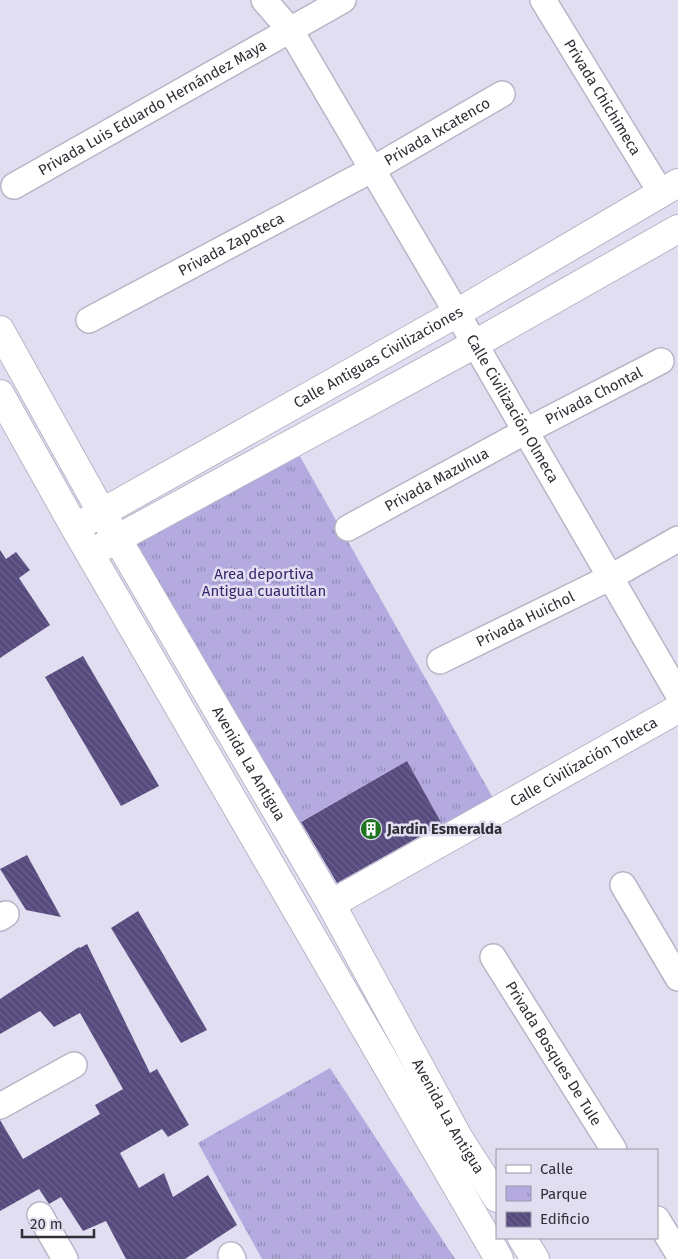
<svg xmlns="http://www.w3.org/2000/svg" width="678" height="1259" font-family="'Fira Sans',sans-serif">
	<style>
		.park { fill: url(#park-tufts) }
		.building { fill: url(#building-back-hatch) }
		.lines { fill: none; stroke-linecap: round; stroke-linejoin: round }
		.minor-casing { stroke: #b8b5c7; stroke-width: 28 }
		.tertiary-casing { stroke: #b8b5c7; stroke-width: 30 }
		.minor { stroke: #fff; stroke-width: 25 }
		.tertiary { stroke: #fff; stroke-width: 28 }
		.labels { text-anchor: middle; stroke-width: 5; stroke-linejoin: round; paint-order: stroke }
		.street-label { font-size: 15px; fill: #302f36; stroke: #e1def1 }
		.park-label { font-size: 15px; fill: #392469; stroke: #e1def1 }
		.poi-label { font-size: 15px; font-weight: bold; fill: #302f36; stroke: #e1def1; text-anchor: start }
	</style>
	<defs>
		<pattern id="park-tufts" width="24" height="20" patternUnits="userSpaceOnUse" patternTransform="scale(1.25)"><rect width="24" height="20" fill="#b4aae0"/><path d="M3 7l-1-3M5 7V3M7 7l1-3M15 17l-1-3M17 17v-4M19 17l1-3" fill="none" stroke="#938bb6"/></pattern>
		<pattern id="building-back-hatch" width="6" height="6" patternUnits="userSpaceOnUse" patternTransform="scale(1.25)"><rect width="6" height="6" fill="#564a7e"/><path d="M-1 5l2 2M0 0l6 6M5-1l2 2" fill="none" stroke="#6b628c"/></pattern>
	</defs>
	<rect width="100%" height="100%" fill="#e1def1"/>
	<g class="park">
		<path d="M298,453L497,805L447,833L407,761L295,825L134,544Z"/>
		<path d="M330,1068L455,1259H262L198,1143Z"/>
	</g>
	<g class="building">
		<path d="M0,550L6,559L16,552L30,570L19,578L50,625L0,658Z"/>
		<path d="M83,656L159,786L121,806L45,677Z"/>
		<path d="M407,761L442,824L337,883L301,822Z"/>
		<path d="M27,855L61,917L26,910L0,869Z"/>
		<path d="M138,911L207,1030L181,1043L111,928Z"/>
		<path d="M87,944L150,1073L157,1069L189,1125L168,1137L162,1129L120,1153L139,1188L164,1173L173,1197L208,1175L237,1225L185,1259H126L106,1221L83,1231L61,1197L49,1204L39,1189L0,1211V1120L23,1159L100,1114L95,1105L123,1089L80,1013L54,1027L40,1011L0,1034V999L79,947L80,948Z"/>
	</g>
	<g class="lines">
		<g class="minor-casing">
			<g id="minor">
				<path id="s1" d="M264,0L291,31L475,344L678,694"/>
				<path id="s2" d="M543,0L661,193"/>
				<path id="s3" d="M14,186L343,0"/>
				<path id="s4" d="M89,320L373,169L502,94"/>
				<path id="s5" d="M348,528L526,431L661,361"/>
				<path id="s6" d="M440,661L611,577L678,539"/>
				<path d="M623,885L678,978"/>
				<path d="M0,918L6,914"/>
				<path id="s7" d="M493,957L614,1150"/>
				<path d="M0,1106L74,1065"/>
				<path d="M40,1215L65,1259"/>
				<path d="M657,1219L678,1253"/>
				<path d="M231,1255L233,1259"/>
			</g>
		</g>
		<g class="tertiary-casing">
			<g id="tertiary">
				<path id="s8" d="M0,330L102,513L331,904L458,1137L497,1198"/>
				<path d="M0,394L75,528L499,1259"/>
				<path id="s9" d="M87,521L457,313L678,183"/>
				<path d="M100,548L475,344L678,229"/>
				<path id="s10" d="M331,904L678,709"/>
				<path d="M522,1238L535,1259"/>
			</g>
		</g>
		<use href="#minor" class="minor"/>
		<use href="#tertiary" class="tertiary"/>
	</g>
	<defs>
		<g id="building-disc" transform="scale(1.125)"><circle r="9.5" fill="#1f741f" stroke="#e1def1"/><path d="M-4-6H4V6H1V3H-1V6H-4ZM-2.5-4.3h1.7v1.8h-1.7ZM.8-4.3h1.7v1.8H.8ZM-2.5-1h1.7V.8h-1.7ZM.8-1h1.7V.8H.8Z" fill="#fff"/></g>
	</defs>
	<g fill-rule="evenodd">
		<use href="#building-disc" x="371" y="829"/>
	</g>
	<g class="labels">
		<g class="street-label">
			<text dy="5" stroke="none"><textPath href="#s2" startOffset="114">Privada Chichimeca</textPath></text>
			<text dy="5" stroke="none"><textPath href="#s3" startOffset="159">Privada Luis Eduardo Hernández Maya</textPath></text>
			<text dy="5" stroke="none"><textPath href="#s4" startOffset="396">Privada Ixcatenco</textPath></text>
			<text dy="5" stroke="none"><textPath href="#s4" startOffset="161">Privada Zapoteca</textPath></text>
			<text dy="5" stroke="none"><textPath href="#s9" startOffset="334">Calle Antiguas Civilizaciones</textPath></text>
			<text dy="5" stroke="none"><textPath href="#s5" startOffset="279">Privada Chontal</textPath></text>
			<text dy="5" stroke="none"><textPath href="#s1" startOffset="479">Calle Civilización Olmeca</textPath></text>
			<text dy="5" stroke="none"><textPath href="#s5" startOffset="101">Privada Mazuhua</textPath></text>
			<text dy="5" stroke="none"><textPath href="#s6" startOffset="95">Privada Huichol</textPath></text>
			<text dy="5" stroke="none"><textPath href="#s10" startOffset="290">Calle Civilización Tolteca</textPath></text>
			<text dy="5" stroke="none"><textPath href="#s8" startOffset="500">Avenida La Antigua</textPath></text>
			<text dy="5" stroke="none"><textPath href="#s7" startOffset="114">Privada Bosques De Tule</textPath></text>
			<text dy="5" stroke="none"><textPath href="#s8" startOffset="905">Avenida La Antigua</textPath></text>
		</g>
		<g class="park-label">
			<text x="264" y="579">Area deportiva<tspan x="264" dy="17">Antigua cuautitlan</tspan></text>
		</g>
		<g class="poi-label">
			<text x="387" y="834">Jardin Esmeralda</text>
		</g>
	</g>
	<rect x="496" y="1149" width="162" height="90" fill="#e1def1" stroke="#9a98a6"/>
	<rect x="506" y="1165" width="25" height="8" fill="#ffffff" stroke="#9a98a6"/>
	<text x="540" y="1174" font-size="15" fill="#302f36">Calle</text>
	<rect x="506" y="1186" width="25" height="15" fill="url(#park-tufts)" stroke="#9a98a6"/>
	<text x="540" y="1199" font-size="15" fill="#302f36">Parque</text>
	<rect x="506" y="1212" width="25" height="15" fill="url(#building-back-hatch)" stroke="#9a98a6"/>
	<text x="540" y="1224" font-size="15" fill="#302f36">Edificio</text>
	<path d="M22 1229v8h72v-8" fill="none" stroke="#302f36" stroke-width="2.5"/>
	<text x="30" y="1229" font-size="15" fill="#302f36" stroke="#e1def1" stroke-width="4" paint-order="stroke">20 m</text>
</svg>
